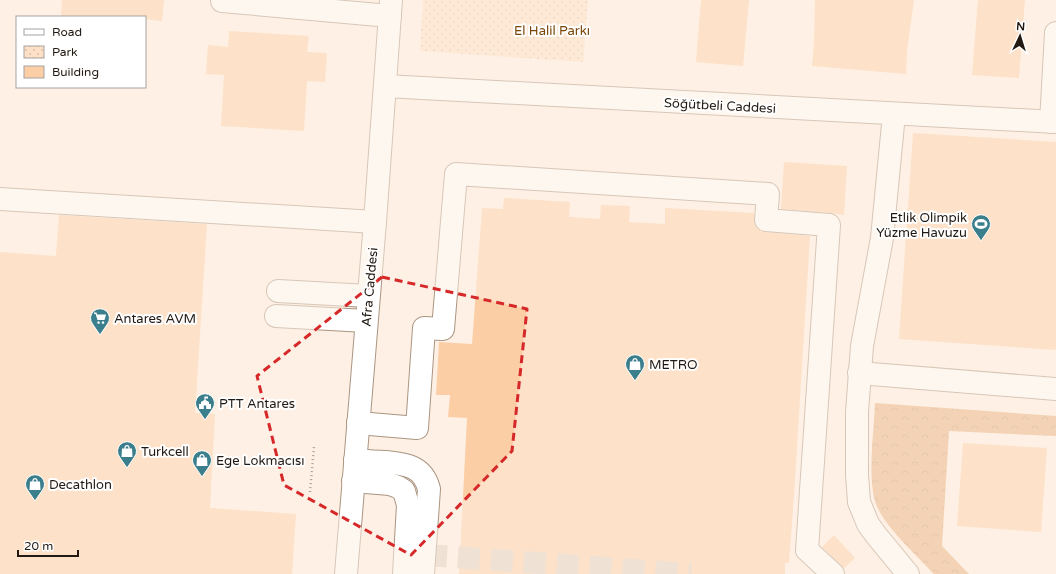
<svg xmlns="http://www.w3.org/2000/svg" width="1056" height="574" font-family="'Varela Round',sans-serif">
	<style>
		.forest { fill: url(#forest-crowns) }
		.park { fill: url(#park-dots) }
		.building { fill: #fccea6 }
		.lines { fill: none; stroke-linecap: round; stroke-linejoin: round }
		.minor-tunnel { stroke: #ddd0c4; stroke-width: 22; stroke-dasharray: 22 11; stroke-linecap: butt }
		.minor-casing { stroke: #aa9582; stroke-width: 24 }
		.path { stroke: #ada197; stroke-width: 2.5; stroke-dasharray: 1 3; stroke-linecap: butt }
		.minor { stroke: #fff; stroke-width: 22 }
		.marked { fill: none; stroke: #d62828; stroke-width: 3; stroke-dasharray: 8 5; stroke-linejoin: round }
		.labels { text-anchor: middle; stroke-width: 4; stroke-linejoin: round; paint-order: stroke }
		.park-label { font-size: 13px; fill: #7a4606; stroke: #fff }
		.street-label { font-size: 13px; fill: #211912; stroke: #fff }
		.poi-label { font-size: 13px; fill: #211912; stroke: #fff; text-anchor: start }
	</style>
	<defs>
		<pattern id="forest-crowns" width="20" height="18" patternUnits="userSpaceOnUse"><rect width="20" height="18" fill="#e7ae7c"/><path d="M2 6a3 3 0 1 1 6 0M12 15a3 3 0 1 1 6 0" fill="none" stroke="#c6956a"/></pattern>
		<pattern id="park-dots" width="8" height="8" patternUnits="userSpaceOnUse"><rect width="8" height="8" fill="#fde0c6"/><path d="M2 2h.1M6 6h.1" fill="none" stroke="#d9c0a9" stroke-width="1.8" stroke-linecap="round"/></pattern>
	</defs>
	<rect width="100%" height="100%" fill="#fef0e4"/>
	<path class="forest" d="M875,403L1056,416V436L949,431L942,546L969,574H934C917,556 884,526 876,504C867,479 874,431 875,403Z"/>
	<path class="park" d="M423,0H588L583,62L420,51Z"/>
	<g class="building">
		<path d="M62,0H164L162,21L145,19V17H61Z"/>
		<path d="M701,0H749L743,66L696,62Z"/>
		<path d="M815,0H914L907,51L906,74L812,66L814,44Z"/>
		<path d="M978,0H1025L1019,78L972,75Z"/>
		<path d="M229,31L309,36L307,52L327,53L325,82L307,81L304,131L221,126L224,75L206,74L208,45L228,47Z"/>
		<path d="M913,133L1056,142V350L899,339Z"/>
		<path d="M784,162L847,166L844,215L830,213L781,209Z"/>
		<path d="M504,198L570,202L569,217L600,219L601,205L630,206L629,222L665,224V208L754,213L755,225L759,230L765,232L810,236L794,495L789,563H785V574H459L467,418L448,417L450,395H436L439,342L472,344L482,208L503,209Z"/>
		<path d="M59,215L207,224L195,413L215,414L210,508L296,514L292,574H0V252L56,256Z"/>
		<path d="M963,443L1047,448L1041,532L957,526Z"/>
		<path d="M834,535L855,558L844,568L822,547Z"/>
	</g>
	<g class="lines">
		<path class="minor-tunnel" d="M425,555L691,574"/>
		<g class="minor-casing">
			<g id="minor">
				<path d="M222,1L390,16"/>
				<path d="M385,86L1056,122"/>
				<path d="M894,114L882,238L862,346L857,412V475L859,502L868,524L876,535L908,574"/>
				<path d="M1051,122L1056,33"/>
				<path d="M0,199L375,222"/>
				<path d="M278,291L368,296"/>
				<path d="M276,316L366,321"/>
				<path d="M859,373L1056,389"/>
				<path d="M358,423L417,428L424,328L443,329L456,174L768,194L766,220L829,225L807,550L833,574"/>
				<path d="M355,460C365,461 375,462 386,462C406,464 423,466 429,489L423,574"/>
				<path d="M353,481L390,484L398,487L404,491L408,505L404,574"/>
				<path d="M346,574L375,222L391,0"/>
			</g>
		</g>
		<path class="path" d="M310,492L314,447"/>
		<use href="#minor" class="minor"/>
	</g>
	<path d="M0 0H1056V574H0ZM382,277L527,309L512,451L411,555L284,485L257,376Z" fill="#fef0e4" fill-opacity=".55" fill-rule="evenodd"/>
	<path class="marked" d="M382,277L527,309L512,451L411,555L284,485L257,376Z"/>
	<defs>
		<g id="stadium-pin" transform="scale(1)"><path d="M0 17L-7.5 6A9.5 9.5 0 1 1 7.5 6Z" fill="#3b7f8d" stroke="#fff"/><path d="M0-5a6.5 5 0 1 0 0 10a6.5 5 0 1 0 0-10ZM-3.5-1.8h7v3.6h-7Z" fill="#fff"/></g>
		<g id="supermarket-pin" transform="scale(1)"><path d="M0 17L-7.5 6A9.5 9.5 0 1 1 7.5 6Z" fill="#3b7f8d" stroke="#fff"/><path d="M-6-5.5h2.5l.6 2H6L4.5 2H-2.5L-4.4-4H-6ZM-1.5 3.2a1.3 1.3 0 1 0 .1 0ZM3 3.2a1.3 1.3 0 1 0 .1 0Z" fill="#fff"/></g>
		<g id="shop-pin" transform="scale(1)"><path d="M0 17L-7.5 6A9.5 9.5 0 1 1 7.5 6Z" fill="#3b7f8d" stroke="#fff"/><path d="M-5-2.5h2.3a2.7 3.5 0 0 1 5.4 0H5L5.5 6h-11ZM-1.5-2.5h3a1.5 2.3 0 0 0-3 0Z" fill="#fff"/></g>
		<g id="civic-pin" transform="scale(1)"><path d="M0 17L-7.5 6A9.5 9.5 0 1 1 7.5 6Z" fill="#3b7f8d" stroke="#fff"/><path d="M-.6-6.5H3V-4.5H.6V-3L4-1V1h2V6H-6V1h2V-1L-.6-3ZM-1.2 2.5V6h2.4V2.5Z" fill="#fff"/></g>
	</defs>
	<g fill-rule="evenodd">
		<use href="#stadium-pin" x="981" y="224"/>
		<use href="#supermarket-pin" x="100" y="318"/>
		<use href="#shop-pin" x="635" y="364"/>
		<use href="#civic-pin" x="205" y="403"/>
		<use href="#shop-pin" x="127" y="451"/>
		<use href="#shop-pin" x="202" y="460"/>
		<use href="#shop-pin" x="35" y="484"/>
	</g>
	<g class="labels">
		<g class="park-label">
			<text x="552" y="35">El Halil Parkı</text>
		</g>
		<g class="street-label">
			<text transform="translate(720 105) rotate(3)" y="5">Söğütbeli Caddesi</text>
			<text transform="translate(369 287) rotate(-85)" y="5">Afra Caddesi</text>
		</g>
		<g class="poi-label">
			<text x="967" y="222" text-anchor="end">Etlik Olimpik<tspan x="967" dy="15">Yüzme Havuzu</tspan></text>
			<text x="114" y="323">Antares AVM</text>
			<text x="649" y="369">METRO</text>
			<text x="219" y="408">PTT Antares</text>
			<text x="141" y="456">Turkcell</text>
			<text x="216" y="465">Ege Lokmacısı</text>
			<text x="49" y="489">Decathlon</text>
		</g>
	</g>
	<rect x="16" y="16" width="130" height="72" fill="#ffffff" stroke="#a6a3a0"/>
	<rect x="24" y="29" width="20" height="6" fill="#ffffff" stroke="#a6a3a0"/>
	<text x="52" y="36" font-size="12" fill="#211912">Road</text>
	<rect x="24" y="46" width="20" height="12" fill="url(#park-dots)" stroke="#a6a3a0"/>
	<text x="52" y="56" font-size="12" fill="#211912">Park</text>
	<rect x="24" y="66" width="20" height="12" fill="#fccea6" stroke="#a6a3a0"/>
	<text x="52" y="76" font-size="12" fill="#211912">Building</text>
	<g transform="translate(1020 36) rotate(4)" stroke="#ffffff" stroke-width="3" paint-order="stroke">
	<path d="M0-3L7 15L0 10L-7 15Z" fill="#211912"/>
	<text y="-6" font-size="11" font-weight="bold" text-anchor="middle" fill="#211912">N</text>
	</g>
	<path d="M18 550v6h60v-6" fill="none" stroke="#211912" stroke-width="2"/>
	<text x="24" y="550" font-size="12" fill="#211912" stroke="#ffffff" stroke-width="3" paint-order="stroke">20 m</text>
</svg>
